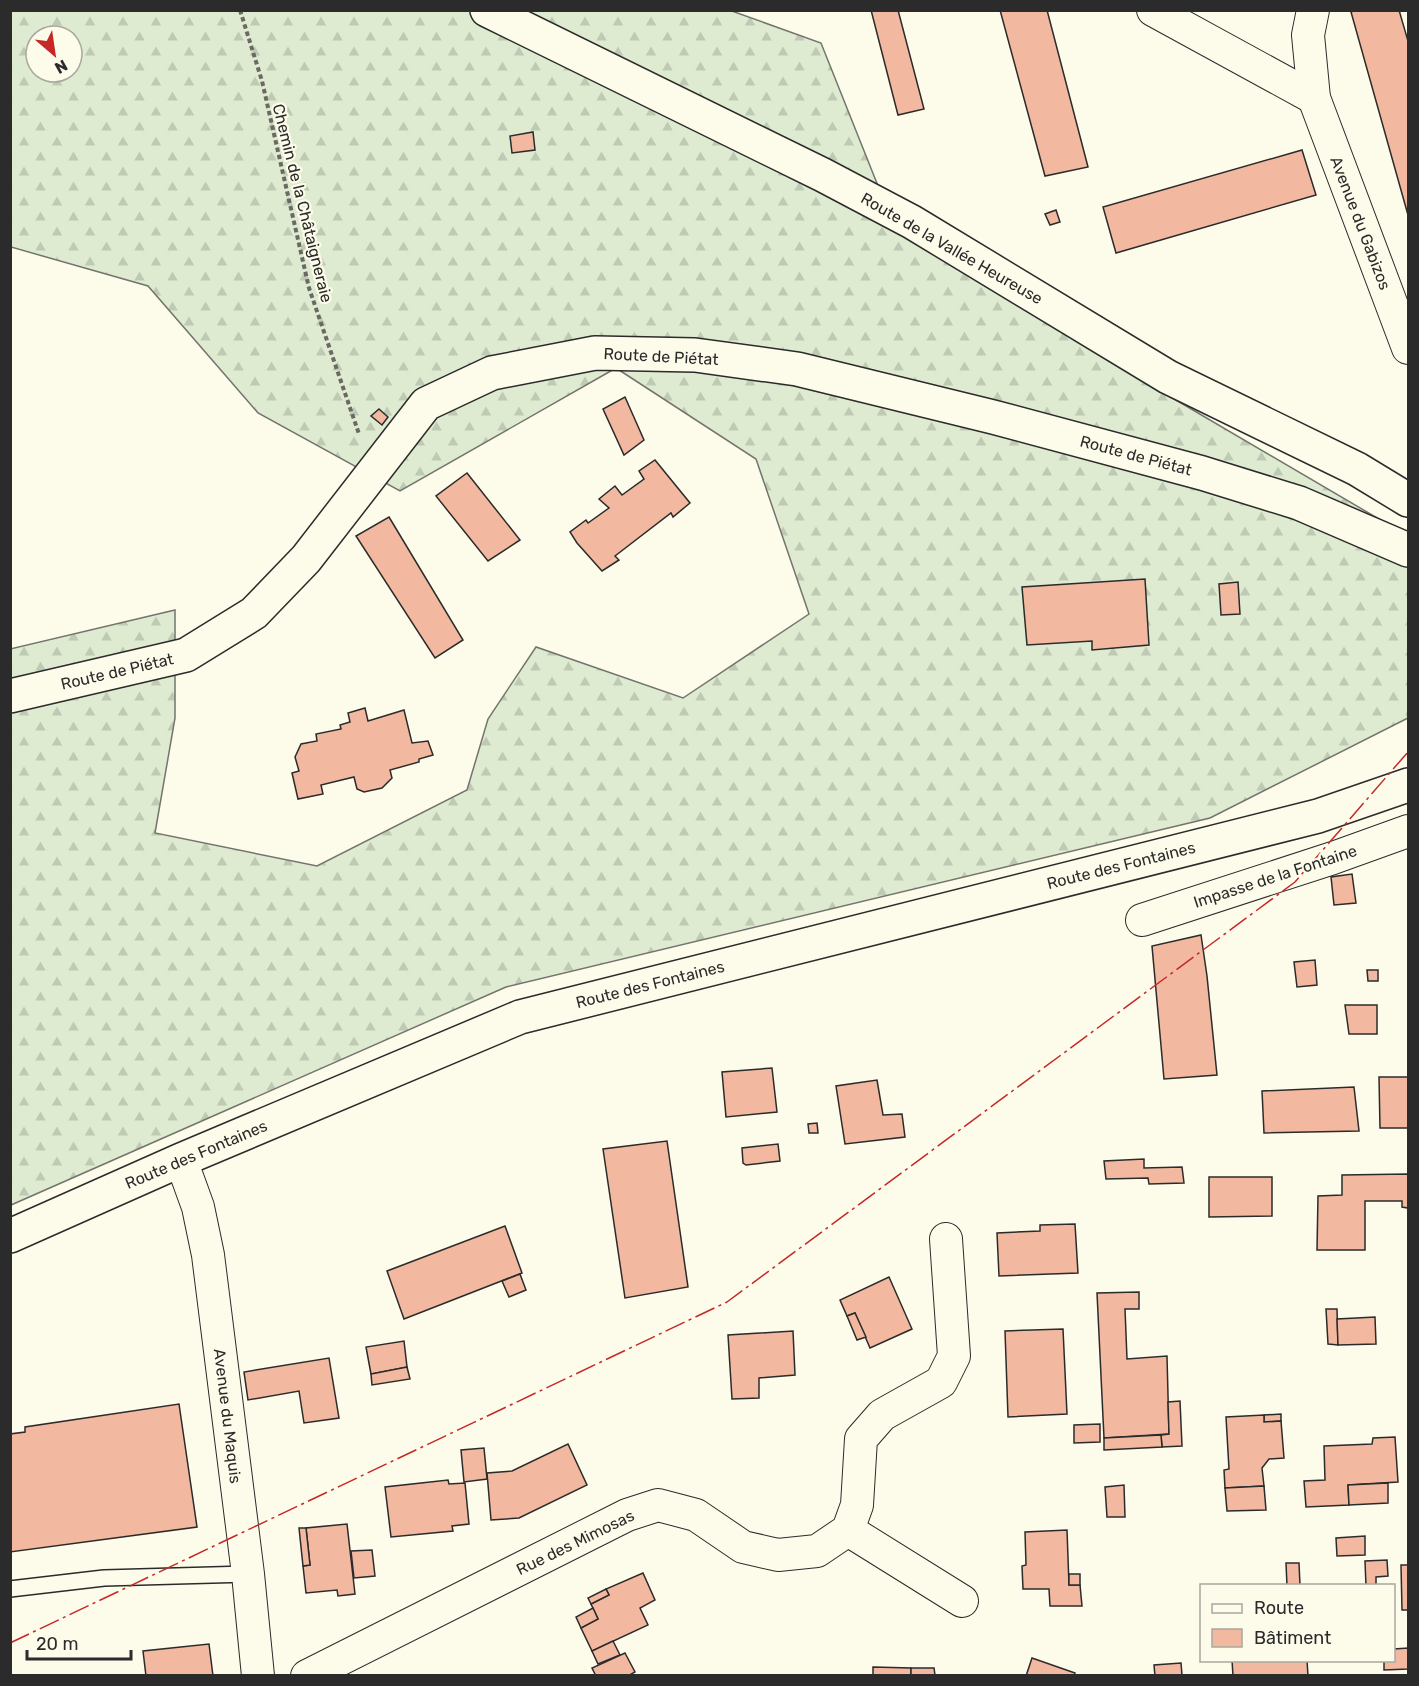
<svg xmlns="http://www.w3.org/2000/svg" width="1419" height="1686" font-family="Rubik,sans-serif">
	<style>
		.forest { fill: url(#forest-firs); stroke: #74746e; stroke-width: 1.5; fill-rule: evenodd }
		.building { fill: #f2b8a0; stroke: #2b2b2b; stroke-width: 1.5 }
		.lines { fill: none; stroke-linecap: round; stroke-linejoin: round }
		.lane-casing { stroke: #2b2b2b; stroke-width: 18 }
		.street-casing { stroke: #2b2b2b; stroke-width: 34 }
		.secondary-casing { stroke: #2b2b2b; stroke-width: 36 }
		.primary-casing { stroke: #2b2b2b; stroke-width: 36 }
		.path { stroke: #6a6964; stroke-width: 4; stroke-dasharray: 4.5 3; stroke-linecap: butt }
		.lane { stroke: #fdfbea; stroke-width: 15 }
		.street { stroke: #fdfbea; stroke-width: 32 }
		.secondary { stroke: #fdfbea; stroke-width: 33 }
		.primary { stroke: #fdfbea; stroke-width: 33 }
		.power { stroke: #c62828; stroke-width: 1.5; stroke-dasharray: 21 4.5 3 4.5; stroke-linecap: butt }
		.labels { text-anchor: middle; stroke-width: 4.5; stroke-linejoin: round; paint-order: stroke }
		.street-label { font-size: 16px; fill: #2b2b2b; stroke: #fdfbea }
	</style>
	<defs>
		<pattern id="forest-firs" width="22" height="20" patternUnits="userSpaceOnUse" patternTransform="scale(1.5)"><rect width="22" height="20" fill="#deebd1"/><path d="M5 1l3.5 6h-7zM16 11l3.5 6h-7z" fill="#bfcab4"/></pattern>
	</defs>
	<rect width="100%" height="100%" fill="#fdfbea"/>
	<path class="forest" d="M729,10L821,43L896,231L1152,386L1408,536V718L1210,818L506,987L11,1205L10,649L175,610V718L155,833L317,866L467,790L488,719L536,647L683,698L809,614L756,459L616,368L400,491L258,413L148,286L11,247V11ZM36,36H72V72H36Z"/>
	<g class="building">
		<path d="M871,10H898L924,109L898,115Z"/>
		<path d="M1000,10H1047L1088,167L1045,176Z"/>
		<path d="M1356,10H1399L1408,41V215L1351,12Z"/>
		<path d="M533,132L535,150L512,153L510,136Z"/>
		<path d="M1302,150L1316,195L1116,253L1103,207Z"/>
		<path d="M1056,210L1060,222L1050,225L1045,214Z"/>
		<path d="M625,397L644,440L624,455L603,409Z"/>
		<path d="M379,409L388,417L382,425L371,416Z"/>
		<path d="M655,460L690,503L673,517L671,513L615,556L619,560L602,571L577,543L570,532L586,520L588,523L609,508L599,499L615,486L622,495L644,479L639,471Z"/>
		<path d="M467,473L520,540L488,561L436,496Z"/>
		<path d="M389,517L463,640L435,658L356,536Z"/>
		<path d="M1145,579L1149,645L1092,650V641L1027,645L1022,587Z"/>
		<path d="M1238,582L1240,614L1221,615L1219,584Z"/>
		<path d="M365,708L368,721L404,710L412,743L428,741L433,755L419,759V762L390,770L392,778L382,788L364,792L357,789L354,777L321,785L323,794L298,799L292,773L299,771L295,757L301,744L317,741L316,734L341,729L340,725L350,722L348,713Z"/>
		<path d="M1352,874L1356,903L1334,905L1331,877Z"/>
		<path d="M1201,935L1207,976L1217,1075L1164,1079L1152,946Z"/>
		<path d="M1315,960L1317,985L1297,987L1294,962Z"/>
		<path d="M1367,970H1378V981H1368Z"/>
		<path d="M1345,1005H1377V1034H1349Z"/>
		<path d="M772,1068L777,1112L726,1117L722,1072Z"/>
		<path d="M1379,1077H1408V1128H1380Z"/>
		<path d="M877,1080L883,1115L902,1114L905,1137L845,1144L836,1086Z"/>
		<path d="M1354,1087L1359,1131L1264,1133L1262,1091Z"/>
		<path d="M817,1123L818,1133H809L808,1124Z"/>
		<path d="M667,1141L688,1287L625,1298L603,1149Z"/>
		<path d="M778,1144L780,1161L746,1165L743,1163L742,1148Z"/>
		<path d="M1144,1159V1168L1182,1167L1184,1183L1149,1184L1148,1178L1106,1179L1104,1161Z"/>
		<path d="M1408,1174V1208L1402,1207V1201H1365V1250H1317L1318,1196L1342,1195V1175Z"/>
		<path d="M1209,1177H1272V1216L1209,1217Z"/>
		<path d="M1075,1224L1078,1273L999,1276L997,1233L1040,1231V1225Z"/>
		<path d="M505,1226L522,1273L404,1319L387,1271Z"/>
		<path d="M520,1274L526,1290L509,1297L502,1281Z"/>
		<path d="M889,1277L912,1329L870,1348L855,1313L847,1316L840,1300Z"/>
		<path d="M1139,1292V1309H1125L1127,1359L1167,1356L1169,1434L1104,1438L1097,1293Z"/>
		<path d="M1326,1309H1337L1338,1345L1328,1344Z"/>
		<path d="M855,1313L866,1337L857,1340L847,1316Z"/>
		<path d="M1375,1317L1376,1344L1338,1345L1337,1319Z"/>
		<path d="M1063,1329L1067,1414L1008,1417L1005,1331Z"/>
		<path d="M793,1331L795,1375L759,1378V1398L732,1399L728,1335Z"/>
		<path d="M404,1341L407,1367L371,1374L366,1347Z"/>
		<path d="M329,1358L339,1418L304,1423L299,1391L248,1400L244,1372Z"/>
		<path d="M407,1367L410,1379L372,1385L371,1374Z"/>
		<path d="M1180,1401L1182,1446L1162,1447L1161,1435L1169,1434L1168,1402Z"/>
		<path d="M179,1404L197,1527L10,1552V1434L25,1432V1427Z"/>
		<path d="M1281,1414V1421L1264,1422V1415Z"/>
		<path d="M1264,1415V1422L1281,1421L1284,1458L1269,1459L1262,1468L1264,1486L1225,1488L1224,1470L1229,1469L1226,1417Z"/>
		<path d="M1100,1424V1442L1074,1443V1425Z"/>
		<path d="M1161,1435L1162,1447L1104,1450V1438Z"/>
		<path d="M1395,1437L1398,1482L1348,1485L1349,1505L1306,1507L1304,1481L1325,1480L1324,1446L1372,1444L1373,1438Z"/>
		<path d="M568,1444L587,1485L519,1518L491,1520L487,1473L512,1471Z"/>
		<path d="M484,1448L487,1479L464,1482L461,1450Z"/>
		<path d="M448,1480L449,1484L465,1483L469,1524L452,1526L453,1531L391,1537L385,1487Z"/>
		<path d="M1388,1483V1503L1349,1505L1348,1485Z"/>
		<path d="M1124,1485L1125,1517H1107L1105,1487Z"/>
		<path d="M1264,1486L1266,1510L1227,1511L1225,1488Z"/>
		<path d="M347,1524L355,1594L338,1596L337,1590L306,1593L303,1566L310,1565L306,1528Z"/>
		<path d="M299,1528H306L310,1565L303,1566Z"/>
		<path d="M1067,1530L1069,1585H1080L1082,1606H1050L1049,1589H1023L1022,1566L1026,1565L1025,1532Z"/>
		<path d="M1365,1536V1555L1337,1556L1336,1538Z"/>
		<path d="M372,1550L375,1576L354,1578L351,1551Z"/>
		<path d="M1387,1560L1388,1576L1376,1577V1586H1366L1365,1561Z"/>
		<path d="M1286,1563H1299L1300,1585L1287,1586Z"/>
		<path d="M1401,1565H1408V1610H1402Z"/>
		<path d="M643,1573L655,1600L640,1608L648,1625L592,1651L581,1628L598,1619L591,1604L609,1595L606,1589Z"/>
		<rect x="1069" y="1574" width="11" height="11"/>
		<path d="M606,1589L609,1595L591,1604L588,1598Z"/>
		<path d="M593,1608L598,1619L581,1628L576,1617Z"/>
		<path d="M613,1641L620,1655L598,1664L592,1651Z"/>
		<path d="M209,1644L213,1676H146L143,1651Z"/>
		<path d="M1408,1648V1669L1384,1670V1660H1394V1649Z"/>
		<path d="M625,1653L635,1672L628,1676H596L592,1668Z"/>
		<path d="M1032,1658L1075,1673L1074,1676H1026Z"/>
		<path d="M1232,1660H1307L1308,1676H1233Z"/>
		<path d="M1181,1663L1182,1675L1155,1676L1154,1665Z"/>
		<path d="M873,1667L911,1668V1676H873Z"/>
		<path d="M911,1668H934L935,1675L950,1676H911Z"/>
	</g>
	<g class="lines">
		<g class="lane-casing">
			<path id="lane" d="M10,1589L104,1578L248,1574"/>
		</g>
		<g class="street-casing">
			<g id="street">
				<path d="M1153,10L1314,98"/>
				<path d="M1313,10L1308,35L1314,98L1408,348"/>
				<path d="M1142,920L1333,858L1408,831"/>
				<path d="M181,1160L198,1207L208,1255L248,1574L258,1676"/>
				<path d="M848,1530L962,1601"/>
				<path d="M307,1676L627,1515L658,1505L696,1515L743,1547L778,1555L817,1551L848,1530L857,1505L861,1439L882,1415L941,1382L954,1356L946,1239"/>
			</g>
		</g>
		<g class="secondary-casing">
			<g id="secondary">
				<path d="M487,10L823,175L912,222L1168,377L1357,469L1408,500"/>
				<path d="M10,696L186,655L254,613L306,559L426,404L492,373L595,353L695,355L797,369L993,417L1202,473L1299,503L1408,550"/>
			</g>
		</g>
		<g class="primary-casing">
			<path id="primary" d="M10,1236L181,1160L520,1017L1318,816L1408,785"/>
		</g>
		<path class="path" d="M240,10L262,81L309,288L359,434"/>
		<use href="#lane" class="lane"/>
		<use href="#street" class="street"/>
		<use href="#secondary" class="secondary"/>
		<use href="#primary" class="primary"/>
		<path class="power" d="M10,1643L727,1302L1295,882L1408,752"/>
	</g>
	<g class="labels">
		<g class="street-label">
			<text transform="translate(303 203) rotate(76)" y="6">Chemin de la Châtaigneraie</text>
			<text transform="translate(1361 223) rotate(69)" y="6">Avenue du Gabizos</text>
			<text transform="translate(952 248) rotate(30)" y="6">Route de la Vallée Heureuse</text>
			<text transform="translate(661 356) rotate(3)" y="6">Route de Piétat</text>
			<text transform="translate(1136 455) rotate(15)" y="6">Route de Piétat</text>
			<text transform="translate(117 671) rotate(-13)" y="6">Route de Piétat</text>
			<text transform="translate(1121 865) rotate(-14)" y="6">Route des Fontaines</text>
			<text transform="translate(1275 876) rotate(-18)" y="6">Impasse de la Fontaine</text>
			<text transform="translate(650 984) rotate(-14)" y="6">Route des Fontaines</text>
			<text transform="translate(196 1154) rotate(-23)" y="6">Route des Fontaines</text>
			<text transform="translate(228 1416) rotate(83)" y="6">Avenue du Maquis</text>
			<text transform="translate(575 1542) rotate(-26)" y="6">Rue des Mimosas</text>
		</g>
	</g>
	<rect width="1419" height="1686" fill="none" stroke="#2b2b2b" stroke-width="24"/>
	<rect x="1200" y="1584" width="195" height="78" fill="#fdfbea" stroke="#a9a89e" stroke-width="1.5"/>
	<rect x="1212" y="1604" width="30" height="9" fill="#fdfbea" stroke="#a9a89e" stroke-width="1.5"/>
	<text x="1254" y="1614" font-size="18" fill="#2b2b2b">Route</text>
	<rect x="1212" y="1629" width="30" height="18" fill="#f2b8a0" stroke="#a9a89e" stroke-width="1.5"/>
	<text x="1254" y="1644" font-size="18" fill="#2b2b2b">Bâtiment</text>
	<g transform="translate(54 54) rotate(151)"><circle r="28" fill="#fdfbea" stroke="#a9a89e" stroke-width="1.5"/>
	<path d="M0-4.5L10 22L0 15L-10 22Z" fill="#c62828"/>
	<text y="-9" font-size="16" font-weight="bold" text-anchor="middle" fill="#2b2b2b">N</text>
	</g>
	<path d="M27 1650v9h104v-9" fill="none" stroke="#2b2b2b" stroke-width="3"/>
	<text x="36" y="1650" font-size="18" fill="#2b2b2b" stroke="#fdfbea" stroke-width="4.5" paint-order="stroke">20 m</text>
</svg>
